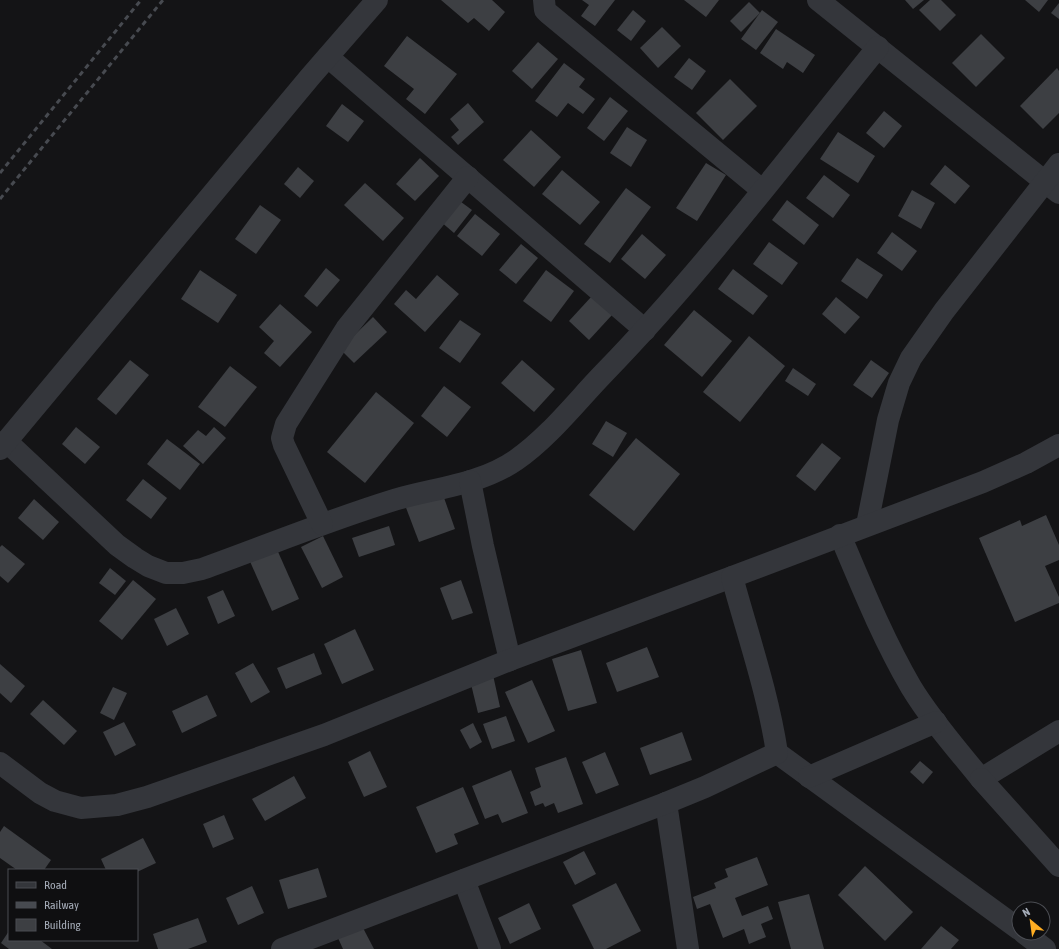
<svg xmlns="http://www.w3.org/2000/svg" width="1059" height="949" font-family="'Asap Condensed',sans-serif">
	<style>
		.building { fill: #3d3f43 }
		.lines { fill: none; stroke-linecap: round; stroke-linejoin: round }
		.minor { stroke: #34363b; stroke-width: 22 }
		.rail { stroke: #474a50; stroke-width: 3; stroke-dasharray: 5 4; stroke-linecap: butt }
	</style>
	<rect width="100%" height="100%" fill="#141416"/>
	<g class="building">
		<path d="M441,0H492L505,12L489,31L474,18L468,23Z"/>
		<path d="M582,0H615L595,26L581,16L589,5Z"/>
		<path d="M684,0H719L706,17Z"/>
		<path d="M905,0H924L913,9Z"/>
		<path d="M930,0H941L956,15L940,31L919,10Z"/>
		<path d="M1025,0H1048L1039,12Z"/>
		<path d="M749,2L760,13L741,32L730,21Z"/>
		<path d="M1059,3V19L1051,13Z"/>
		<path d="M633,10L646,21L631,41L617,30Z"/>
		<path d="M762,10L778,22L756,50L741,39Z"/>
		<path d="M662,27L681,46L658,68L640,48Z"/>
		<path d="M776,29L815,55L803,73L787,62L783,69L760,53Z"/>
		<path d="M981,34L1005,58L976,87L952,63Z"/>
		<path d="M407,36L457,74L425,114L406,99L414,89L384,66Z"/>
		<path d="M538,42L558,59L532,89L512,71Z"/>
		<path d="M689,58L706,71L692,90L674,77Z"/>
		<path d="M564,63L585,79L579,87L595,99L583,114L568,103L557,117L535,101Z"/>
		<path d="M1057,68L1059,71V113L1043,129L1020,106Z"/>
		<path d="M730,79L757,106L723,140L696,113Z"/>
		<path d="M610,97L628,111L604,141L587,128Z"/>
		<path d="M468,103L484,122L458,145L451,137L459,130L450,119Z"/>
		<path d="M342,104L364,121L348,142L326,126Z"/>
		<path d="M884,111L902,126L884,148L866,133Z"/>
		<path d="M627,127L647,140L631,167L610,153Z"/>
		<path d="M531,130L561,157L534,187L503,160Z"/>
		<path d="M838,132L875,156L858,183L820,159Z"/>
		<path d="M420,158L439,176L415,201L396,184Z"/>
		<path d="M706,163L726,175L697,221L676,208Z"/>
		<path d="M945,165L970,186L955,204L930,184Z"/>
		<path d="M298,167L314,181L300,198L284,184Z"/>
		<path d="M562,170L600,202L580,225L542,194Z"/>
		<path d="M824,175L850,195L833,218L806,198Z"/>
		<path d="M365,183L404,218L383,241L344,205Z"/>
		<path d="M626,188L651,207L610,263L584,244Z"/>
		<path d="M912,190L935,203L921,229L898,216Z"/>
		<path d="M457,199L472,210L454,233L440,221Z"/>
		<path d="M787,200L819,225L804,245L772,220Z"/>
		<path d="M260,205L281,220L256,254L235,239Z"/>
		<path d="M475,214L500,234L482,256L457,236Z"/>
		<path d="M892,232L917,251L902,271L877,253Z"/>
		<path d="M642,234L666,255L645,279L621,259Z"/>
		<path d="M769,242L798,263L782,285L753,264Z"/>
		<path d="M521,244L538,258L516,284L499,270Z"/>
		<path d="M857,258L883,275L867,299L841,281Z"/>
		<path d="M326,268L340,280L317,307L304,296Z"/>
		<path d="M733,269L768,296L753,315L718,289Z"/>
		<path d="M200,270L237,295L218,323L181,299Z"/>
		<path d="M546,270L574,291L551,322L523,301Z"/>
		<path d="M437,275L459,294L425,332L394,304L406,290L416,299Z"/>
		<path d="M592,296L612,315L589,340L569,321Z"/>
		<path d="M836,297L860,317L845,334L822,314Z"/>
		<path d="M280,304L312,332L280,367L264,353L274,341L259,327Z"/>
		<path d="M694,310L732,341L702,377L664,345Z"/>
		<path d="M373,317L387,332L354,363L340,349Z"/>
		<path d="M460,320L481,334L460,363L439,348Z"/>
		<path d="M749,336L785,366L740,422L703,392Z"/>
		<path d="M130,360L149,375L116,415L97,399Z"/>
		<path d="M522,360L555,389L534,412L501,383Z"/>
		<path d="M871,360L889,373L872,398L853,385Z"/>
		<path d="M230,366L257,387L225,427L198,407Z"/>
		<path d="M793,368L816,384L808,396L785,381Z"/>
		<path d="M444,386L471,407L447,437L421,416Z"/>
		<path d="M376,392L414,423L365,483L327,452Z"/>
		<path d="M606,421L627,433L613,457L592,444Z"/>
		<path d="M76,427L100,447L85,464L62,444Z"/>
		<path d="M214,427L226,438L203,464L183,446L198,430L206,436Z"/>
		<path d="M636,438L680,474L634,531L589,495Z"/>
		<path d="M167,439L200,464L180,490L147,464Z"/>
		<path d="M822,443L841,458L815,491L796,476Z"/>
		<path d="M143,479L167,498L151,519L126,500Z"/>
		<path d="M442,492L455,529L419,542L405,505Z"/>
		<path d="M34,499L59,522L43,540L18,518Z"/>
		<path d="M1046,515L1059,545V560L1045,566L1059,597V603L1015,622L979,538L1020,520L1022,526Z"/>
		<path d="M389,526L395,545L359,557L352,538Z"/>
		<path d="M323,536L343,577L322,588L301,547Z"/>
		<path d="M2,545L25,564L8,583L0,576V547Z"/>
		<path d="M275,545L299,599L272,611L248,557Z"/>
		<path d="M110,568L126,581L115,595L99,583Z"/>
		<path d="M133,580L156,599L122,640L99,621Z"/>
		<path d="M461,580L473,613L452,620L440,588Z"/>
		<path d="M223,590L235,616L218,624L207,597Z"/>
		<path d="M176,608L189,634L167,646L154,619Z"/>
		<path d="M355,629L374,670L342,684L324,644Z"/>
		<path d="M647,647L659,677L617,692L606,663Z"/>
		<path d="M581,650L597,703L568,711L552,659Z"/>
		<path d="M314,653L322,674L286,689L277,668Z"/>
		<path d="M253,663L270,692L251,703L235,673Z"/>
		<path d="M0,664L25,686L11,703L0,693Z"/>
		<path d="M493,675L500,707L478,713L470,680Z"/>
		<path d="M532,680L555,731L528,743L505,692Z"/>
		<path d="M113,687L127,693L114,720L100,713Z"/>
		<path d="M207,695L217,716L182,733L172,711Z"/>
		<path d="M43,700L77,731L64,745L30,714Z"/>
		<path d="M506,716L515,741L492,749L483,724Z"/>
		<path d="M124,722L136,745L115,756L103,732Z"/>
		<path d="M473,723L482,742L470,749L460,730Z"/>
		<path d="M682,732L692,760L650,775L640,748Z"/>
		<path d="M370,751L387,787L364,797L348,762Z"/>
		<path d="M605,752L619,785L596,794L582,762Z"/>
		<path d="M566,757L583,804L558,813L554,803L545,807L543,803L535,806L530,792L541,787L535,768Z"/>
		<path d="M920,761L933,772L923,784L910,772Z"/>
		<path d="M511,770L528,813L502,823L498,814L485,819L472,786Z"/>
		<path d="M294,776L306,798L265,821L252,799Z"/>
		<path d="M463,787L479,824L454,834L458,844L436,853L416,807Z"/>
		<path d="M224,815L234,839L213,848L203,824Z"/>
		<path d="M4,826L51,860L44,870H17L0,858V832Z"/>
		<path d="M143,838L156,863L137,872V870H106L101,859Z"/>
		<path d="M584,851L596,874L575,885L563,862Z"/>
		<path d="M757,857L768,885L735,898L742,916L768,906L773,919L761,924L766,937L749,944L744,929L723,938L710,904L697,909L693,897L716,888L714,883L728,877L725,869Z"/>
		<path d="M865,866L913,912L885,941L838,895Z"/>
		<path d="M318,868L327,897L288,909L279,880Z"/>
		<path d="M616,883L641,931L606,949H594L572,905Z"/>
		<path d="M252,886L264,913L238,925L226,898Z"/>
		<path d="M809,894L824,949H791L778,902Z"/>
		<path d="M529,903L541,929L510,944L498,918Z"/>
		<path d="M198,918L207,942L188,949H158L153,934Z"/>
		<path d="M362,926L374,949H343L338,938Z"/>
		<path d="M941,926L959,940L951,949H921Z"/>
		<path d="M9,931V940H40L52,949H9L1,943Z"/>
	</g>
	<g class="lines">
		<g class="minor">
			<path d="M544,0L545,10L548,13L762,190"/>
			<path d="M818,0L1059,193"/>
			<path d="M328,57L645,330"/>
			<path d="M6,441L117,545L135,558L148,566L166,573H183L202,569C266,546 329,520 394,500C434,488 480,485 516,460C549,437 576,402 604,373C702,272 789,157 878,47"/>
			<path d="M0,449L310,77L377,0"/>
			<path d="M470,481L483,546L510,660"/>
			<path d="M322,524L284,445L282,438L286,424L346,329L468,177"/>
			<path d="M867,525L888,420L899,383L911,358L944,311L1059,164"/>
			<path d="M840,535C862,587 883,639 911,687C931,720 957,749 981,779L1059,731"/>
			<path d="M777,753L1019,929"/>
			<path d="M0,763L40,793L55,801L81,808L117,805L147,797L324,735L510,660L732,577"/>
			<path d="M809,777L936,722"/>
			<path d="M981,779L1059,866"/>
			<path d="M666,803L688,949"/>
			<path d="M464,880L490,949"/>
			<path d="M1024,933L1045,949"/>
			<path d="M282,949L666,803L705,787L777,753C768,693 748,636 732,577L983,482L1026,463L1059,445"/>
		</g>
		<g class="rail">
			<path d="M0,173L141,0"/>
			<path d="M0,199L163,0"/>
		</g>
	</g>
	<rect x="8" y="869" width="130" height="72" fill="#0f0f11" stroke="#4b4d53"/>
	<rect x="16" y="882" width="20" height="6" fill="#34363b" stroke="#4b4d53"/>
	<text x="44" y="889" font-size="12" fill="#a4abb7">Road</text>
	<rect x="16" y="902" width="20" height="6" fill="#474a50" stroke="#4b4d53"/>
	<text x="44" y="909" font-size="12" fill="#a4abb7">Railway</text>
	<rect x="16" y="919" width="20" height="12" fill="#3d3f43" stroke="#4b4d53"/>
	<text x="44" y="929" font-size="12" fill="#a4abb7">Building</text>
	<g transform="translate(1031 921) rotate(331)"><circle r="19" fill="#0f0f11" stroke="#4b4d53"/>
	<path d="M0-3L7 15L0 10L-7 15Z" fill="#ffad22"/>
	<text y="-6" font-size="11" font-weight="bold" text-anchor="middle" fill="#a4abb7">N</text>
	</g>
</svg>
